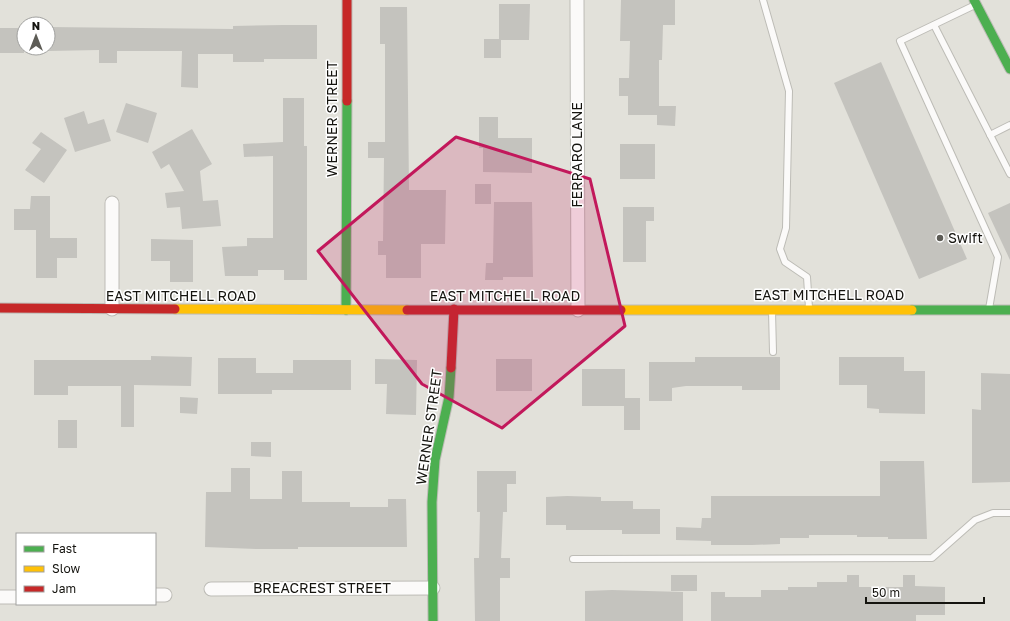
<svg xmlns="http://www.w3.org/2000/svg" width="1010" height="621" font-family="'Golos Text',sans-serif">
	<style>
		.building { fill: #c4c3be }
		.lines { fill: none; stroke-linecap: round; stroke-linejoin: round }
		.lane-casing { stroke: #bdbcb6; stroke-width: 8 }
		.street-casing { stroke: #bdbcb6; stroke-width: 15 }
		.fast-casing { stroke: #bdbcb6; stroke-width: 11 }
		.slow-casing { stroke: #bdbcb6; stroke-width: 11 }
		.jam-casing { stroke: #bdbcb6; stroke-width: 11 }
		.lane { stroke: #fbfaf9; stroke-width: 6 }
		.street { stroke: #fbfaf9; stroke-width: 13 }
		.fast { stroke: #4caf50; stroke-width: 9 }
		.slow { stroke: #ffc107; stroke-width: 9 }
		.jam { stroke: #c62828; stroke-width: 9 }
		.marked { fill: #c2185b; fill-opacity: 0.2; stroke: #c2185b; stroke-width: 3; stroke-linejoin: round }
		.poi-dot { fill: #5d5c56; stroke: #fff; stroke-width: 1.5 }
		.labels { text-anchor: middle; stroke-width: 3; stroke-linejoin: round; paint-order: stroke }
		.street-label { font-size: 14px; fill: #15140f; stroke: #fff }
		.poi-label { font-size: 14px; fill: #15140f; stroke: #fff; text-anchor: start }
	</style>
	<rect width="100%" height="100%" fill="#e2e1da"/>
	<g class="building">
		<path d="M621,0H675V25H663L662,60H659V106H676L675,126L657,125V115H628V96H619V78H629L630,41H620Z"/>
		<path d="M499,4H530L529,40H501V58H484V39H499Z"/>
		<path d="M380,7H407L409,190H446L445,244H421V278H386V255H378V241H383L384,158H368V142H385V44H380Z"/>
		<path d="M283,25H317V59H264V62H233V54H198V88L181,87L182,51H117V63H99V50L48,51V27L233,29V26Z"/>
		<rect x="0" y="28" width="24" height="25"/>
		<path d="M881,62L967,259L919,279L834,83Z"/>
		<path d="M283,98H304V146H307V280H284V270H258V276H225L222,247L247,246V238H273V156L244,157L243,144L283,142Z"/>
		<path d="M126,103L157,113L148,143L116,132Z"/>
		<path d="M84,111L88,124L104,119L111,141L75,152L64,118Z"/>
		<path d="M479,117H498V138H532V173L483,172V148H479Z"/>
		<path d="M192,129L212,164L200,171L203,201L218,200L221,226L182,229L180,207L167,208L165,193L184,191L169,164L161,169L152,152Z"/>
		<path d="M41,132L67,150L44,183L25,170L41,149L32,143Z"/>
		<rect x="620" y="144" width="35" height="35"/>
		<rect x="475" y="184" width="16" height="20"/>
		<path d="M31,196H50V238H77V258H57V278H36V230H14V209H30Z"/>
		<path d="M494,202H532L533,277H503V280H485L486,263H493Z"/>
		<path d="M1010,203V260L988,213Z"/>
		<path d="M623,207H654V221H646V262H623Z"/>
		<path d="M151,239L193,240V282H170V261H151Z"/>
		<path d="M151,356L192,357L191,386L134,385V427H121V386H68V395H34V360H151Z"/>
		<path d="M695,357H780V390H742V386H686L672,388V401H649V362H695Z"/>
		<path d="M839,357H904V371H925V414L879,413V409L867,408V385H839Z"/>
		<path d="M218,358H256V373H293V360H351V390H272V394H218Z"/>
		<path d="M375,359L417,360L416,415L386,414L387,384H375Z"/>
		<rect x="496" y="359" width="36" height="32"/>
		<path d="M582,369H625V398H640V430H624V406H582Z"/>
		<path d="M981,373L1010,374V482L972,483V409L981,410Z"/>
		<path d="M180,397L198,398L197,414L180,413Z"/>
		<rect x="58" y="420" width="19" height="28"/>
		<path d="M251,442H271V457L251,456Z"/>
		<path d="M880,461H924L927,539H888V537H857V535H809V538H780V544L752,545H711V541L676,540V527L701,528L702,518H711V496H880Z"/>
		<path d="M231,468H250V499H282V471H302V502H350V507H388V499H406L407,547H298V549H257L205,547L206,492H231Z"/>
		<path d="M477,471H516V484H507V512H503L501,558H510V578H500V621H475L474,558H479L480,512H477Z"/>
		<path d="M567,496L601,497V501H633V509H660V534H622V530H566V525H546V497Z"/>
		<rect x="671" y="575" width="26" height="16"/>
		<path d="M847,575H859V587H903V575H915V586L945,587V615H916V621H711V592H725V597H761V590H788V587H817V582H847Z"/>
		<path d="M612,590L683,592V621H585V591Z"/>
	</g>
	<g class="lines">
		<g class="lane-casing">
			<g id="lane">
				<path d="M763,0L789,91L786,228L780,249L785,262L807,277L809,308"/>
				<path d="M975,5L900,41L998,257L989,309"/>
				<path d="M934,25L1010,174"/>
				<path d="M990,135L1010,125"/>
				<path d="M772,311L773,352"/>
				<path d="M573,559L932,558L975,520L993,513H1010"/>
			</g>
		</g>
		<g class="street-casing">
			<g id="street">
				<path d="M577,0L578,310"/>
				<path d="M112,203V309"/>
				<path d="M211,589L433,588"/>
				<path d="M155,595H165"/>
				<path d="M0,597H17"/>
			</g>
		</g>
		<g class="fast-casing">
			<g id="fast">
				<path d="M974,0L1010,69"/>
				<path d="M346,310L347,101"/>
				<path d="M912,310H1010"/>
				<path d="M433,621L432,502L435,460L449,397L451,368"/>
			</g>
		</g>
		<g class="slow-casing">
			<g id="slow">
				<path d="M175,309L407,310"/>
				<path d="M621,310H912"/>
			</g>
		</g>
		<g class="jam-casing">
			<g id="jam">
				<path d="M347,101V0"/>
				<path d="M0,308L175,309"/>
				<path d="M407,310H621"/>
				<path d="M451,368L454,309"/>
			</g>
		</g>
		<use href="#lane" class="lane"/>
		<use href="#street" class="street"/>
		<use href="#fast" class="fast"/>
		<use href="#slow" class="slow"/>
		<use href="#jam" class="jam"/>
	</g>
	<path class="marked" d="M456,137L590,179L625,326L502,428L422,384L318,251Z"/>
	<circle class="poi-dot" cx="940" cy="238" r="4"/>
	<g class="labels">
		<g class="street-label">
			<text transform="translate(332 119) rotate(-90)" y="5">WERNER STREET</text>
			<text transform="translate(577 155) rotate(-90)" y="5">FERRARO LANE</text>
			<text x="829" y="300">EAST MITCHELL ROAD</text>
			<text x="181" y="301">EAST MITCHELL ROAD</text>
			<text x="505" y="301">EAST MITCHELL ROAD</text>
			<text transform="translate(429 427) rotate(-82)" y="5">WERNER STREET</text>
			<text x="322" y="593">BREACREST STREET</text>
		</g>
		<g class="poi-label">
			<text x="948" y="243">Swift</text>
		</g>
	</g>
	<rect x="16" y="533" width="140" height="72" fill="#ffffff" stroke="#a1a19f"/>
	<rect x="24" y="546" width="20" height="6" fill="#4caf50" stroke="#a1a19f"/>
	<text x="52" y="553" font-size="12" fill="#15140f">Fast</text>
	<rect x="24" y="566" width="20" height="6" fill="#ffc107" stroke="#a1a19f"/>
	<text x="52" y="573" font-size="12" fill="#15140f">Slow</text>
	<rect x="24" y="586" width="20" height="6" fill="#c62828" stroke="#a1a19f"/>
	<text x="52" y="593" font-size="12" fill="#15140f">Jam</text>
	<g transform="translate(36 36)"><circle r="19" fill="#ffffff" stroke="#a1a19f"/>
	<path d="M0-3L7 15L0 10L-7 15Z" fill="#5d5c56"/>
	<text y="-6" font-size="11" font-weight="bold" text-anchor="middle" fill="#15140f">N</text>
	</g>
	<path d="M866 597v6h118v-6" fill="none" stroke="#15140f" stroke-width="2"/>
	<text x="872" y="597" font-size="12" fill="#15140f" stroke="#ffffff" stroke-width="3" paint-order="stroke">50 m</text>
</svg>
